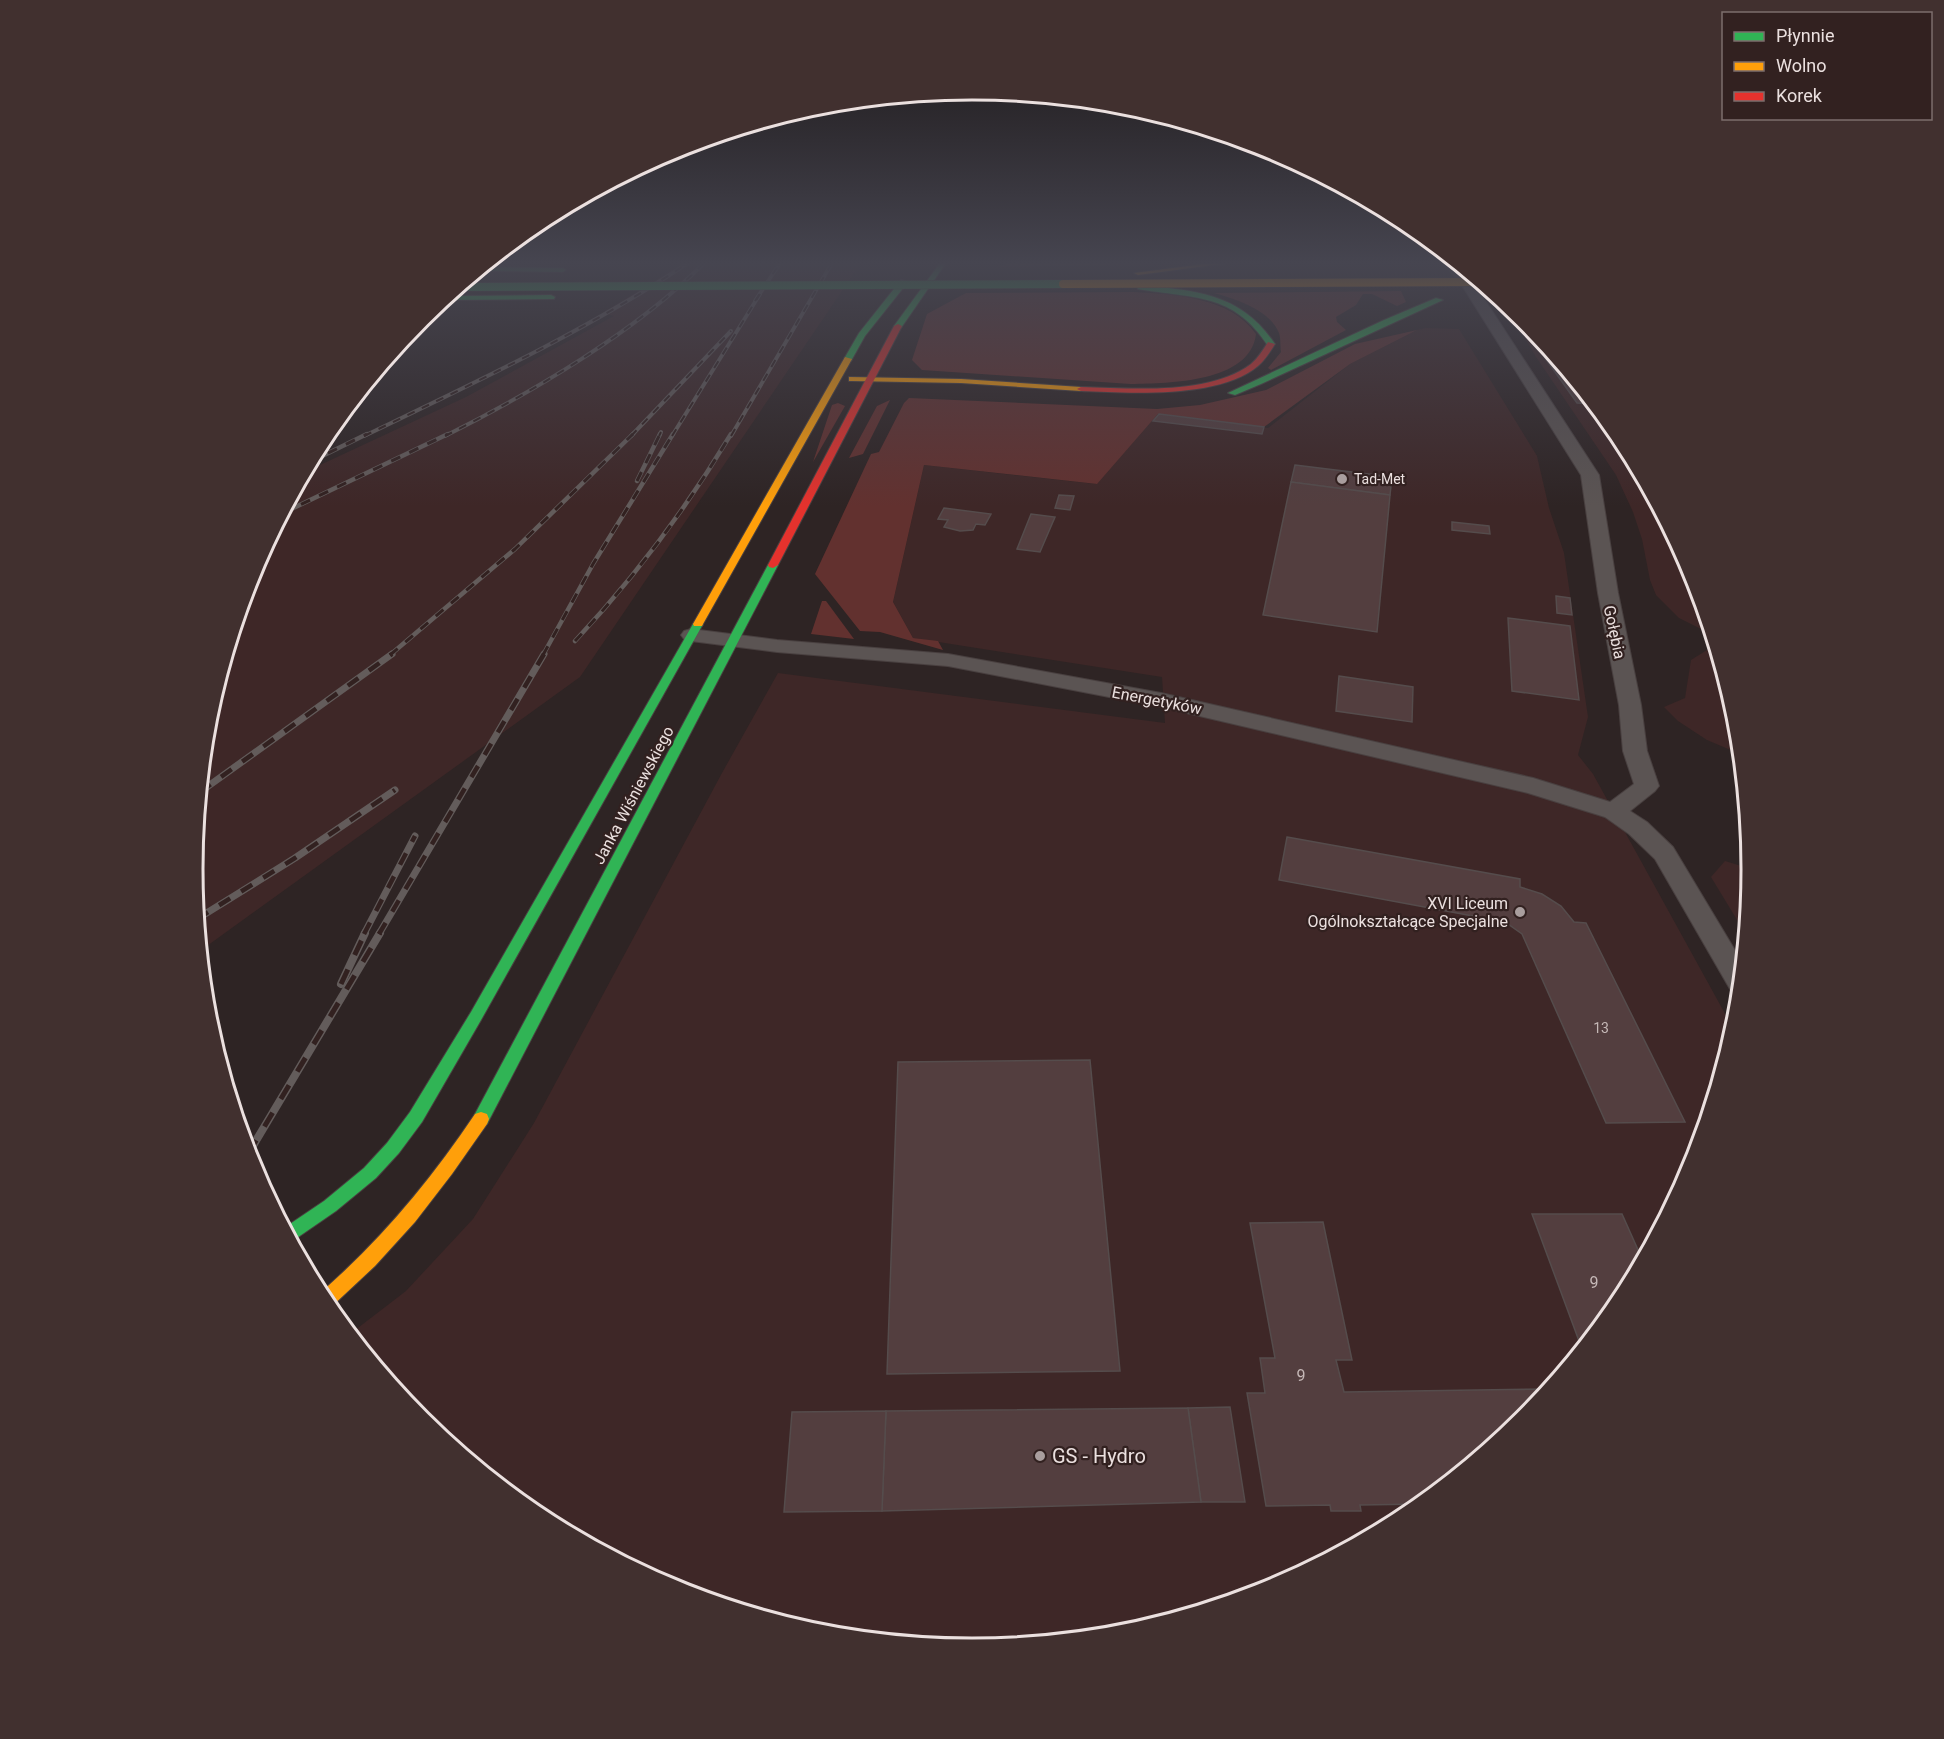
<svg xmlns="http://www.w3.org/2000/svg" width="1944" height="1739" font-family="Roboto,sans-serif">
	<style>
		.built { fill: #3e2727 }
		.green { fill: #62312f }
		.building { fill: #533e3f; stroke: #554c4c; stroke-width: 1.5 }
		.lines { fill: none; stroke-linecap: round; stroke-linejoin: round }
		.street-casing { stroke: #494040; stroke-width: 2 }
		.fast-casing { stroke: #494040; stroke-width: 2 }
		.slow-casing { stroke: #494040; stroke-width: 2 }
		.jam-casing { stroke: #494040; stroke-width: 2 }
		.street { fill: #5b5453; fill-rule: evenodd }
		.fast { fill: #30b455; fill-rule: evenodd }
		.slow { fill: #ff9f0a; fill-rule: evenodd }
		.jam { fill: #e5322d; fill-rule: evenodd }
		.rail-far3-casing { stroke: #635c5b; stroke-width: 4 }
		.rail-far2-casing { stroke: #635c5b; stroke-width: 4.5 }
		.rail-far1-casing { stroke: #635c5b; stroke-width: 7 }
		.rail-casing { stroke: #635c5b; stroke-width: 8 }
		.rail-far3 { stroke: #322120; stroke-width: 2; stroke-dasharray: 8; stroke-linecap: butt }
		.rail-far2 { stroke: #322120; stroke-width: 3; stroke-dasharray: 10; stroke-linecap: butt }
		.rail-far1 { stroke: #322120; stroke-width: 4.5; stroke-dasharray: 13; stroke-linecap: butt }
		.rail { stroke: #322120; stroke-width: 5; stroke-dasharray: 16; stroke-linecap: butt }
		.fast-bridge-casing { stroke: #494040; stroke-width: 9; stroke-linecap: butt }
		.slow-bridge-casing { stroke: #494040; stroke-width: 9; stroke-linecap: butt }
		.fast-bridge { stroke: #30b455; stroke-width: 8 }
		.slow-bridge { stroke: #ff9f0a; stroke-width: 8 }
		.poi-dot { fill: #a99e9e; stroke: #322120; stroke-width: 2 }
		.labels { text-anchor: middle; stroke-width: 4.5; stroke-linejoin: round; paint-order: stroke }
		.far-poi-label { font-size: 14px; fill: #ebe0df; stroke: #322120; text-anchor: start }
		.number-label { font-size: 14px; fill: #c5b8b7 }
		.street-label { font-size: 16px; fill: #ebe0df; stroke: #322120 }
		.poi-label { font-size: 16px; fill: #ebe0df; stroke: #322120; text-anchor: end }
		.near-number-label { font-size: 16px; fill: #c5b8b7 }
		.near-poi-label { font-size: 20px; fill: #ebe0df; stroke: #322120; text-anchor: start }
		.rim { fill: none; stroke: #ebe0df; stroke-width: 3 }
	</style>
	<rect width="100%" height="100%" fill="#2e2424"/>
	<g class="built">
		<path d="M680,263H861L580,677L200,951L193,869L208,717L252,571L305,472L466,397L614,316L602,313L655,281Z"/>
		<path d="M1520,316L1620,437L1692,572L1711,634L1679,618L1656,595L1650,580L1642,539L1633,512L1616,475L1536,357L1514,319Z"/>
		<path d="M1426,328L1459,329L1537,456L1549,508L1564,553L1588,717L1578,755L1593,774L1734,1030L1692,1168L1620,1303L1523,1421L1405,1518L1270,1590L1124,1634L972,1649L820,1634L673,1590L539,1517L421,1420L350,1334L406,1291L473,1219L534,1123L722,773L778,673L1165,723L1162,677L913,638L893,602L924,465L1096,484L1158,414L1268,428L1350,364L1417,330Z"/>
		<path d="M1715,645L1737,718L1740,754L1707,740L1678,721L1664,707L1685,698L1691,660Z"/>
		<path d="M1725,861L1751,869L1745,933L1711,877Z"/>
	</g>
	<g class="green">
		<path d="M1009,263H1207L997,267Z"/>
		<path d="M1401,291L1406,302L1397,306L1372,294H1363L1356,305L1336,317L1337,322L1346,330L1271,370L1268,368L1281,352C1280,346 1281,339 1279,333C1270,310 1236,299 1214,293Z"/>
		<path d="M1133,292C1173,294 1231,297 1256,334C1250,383 1169,383 1131,384L922,370L912,360L927,314L966,293Z"/>
		<path d="M1417,330L1350,364L1264,427L1158,414L1097,484L924,465L893,602L913,638L938,641L943,650L880,632L860,631L815,574L871,454L879,452L904,403L909,398L1157,409L1200,405L1266,390L1355,344Z"/>
		<path d="M890,400L863,454L849,458L877,406Z"/>
		<path d="M838,403L845,406L813,462L832,405Z"/>
		<path d="M822,601H826L854,639L811,634Z"/>
	</g>
	<g class="building">
		<path d="M1538,348H1547L1593,404L1577,403Z"/>
		<path d="M1159,414L1264,427L1262,434L1153,421Z"/>
		<path d="M1295,465L1392,477L1390,495L1291,482Z"/>
		<path d="M1291,482L1390,495L1377,632L1263,615Z"/>
		<path d="M1059,495L1074,496L1070,510L1055,508Z"/>
		<path d="M944,508L991,514L985,525L976,524L973,530L960,531L944,527L948,520L938,519Z"/>
		<path d="M1031,514L1055,517L1040,552L1017,549Z"/>
		<path d="M1452,522L1489,526L1490,534L1452,530Z"/>
		<path d="M1556,596L1570,598L1572,615L1557,613Z"/>
		<path d="M1508,618L1570,626L1579,700L1512,691Z"/>
		<path d="M1339,676L1413,687L1412,722L1336,711Z"/>
		<path d="M1287,837L1520,879V887L1542,894L1561,906L1574,922L1586,923L1685,1122L1606,1123L1522,934L1505,922L1279,880Z"/>
		<path d="M1090,1060L1120,1371L887,1374L898,1062Z"/>
		<path d="M1532,1214H1622L1643,1261L1620,1303L1582,1349Z"/>
		<path d="M1323,1222L1352,1360H1336L1344,1392L1549,1389L1523,1421L1422,1504L1360,1505L1361,1511H1331L1330,1505L1266,1506L1247,1393H1265L1260,1358H1275L1250,1223Z"/>
		<path d="M1230,1407L1245,1502H1201L1188,1408Z"/>
		<path d="M1188,1408L1201,1502L882,1511L886,1411Z"/>
		<path d="M886,1411L882,1511L784,1512L792,1412Z"/>
	</g>
	<g class="lines">
		<g class="street-casing">
			<path id="street" d="M1442,263H1455L1468,274L1599,475L1618,593L1641,705L1647,751L1659,786L1655,791L1630,811L1647,822L1673,847L1742,962L1739,992L1730,989L1655,859L1629,834L1605,817L1528,793L1161,707L948,666L777,652L691,641L684,639L681,635L684,631L691,629L777,640L948,654L1161,693L1533,778L1610,802L1634,784L1623,751L1619,705L1598,593L1581,475L1458,279Z"/>
		</g>
		<g class="fast-casing">
			<g id="fast">
				<path d="M940,263H946L901,328H895L894,326Z"/>
				<path d="M483,267L563,268L566,270L563,272L479,271Z"/>
				<path d="M901,280L908,282L865,336L851,361H845L844,359L859,333Z"/>
				<path d="M1141,285C1197,291 1241,293 1275,344L1268,346C1233,292 1194,299 1138,289L1137,287Z"/>
				<path d="M551,295L555,297L554,299L444,300L448,296Z"/>
				<path d="M1436,298L1443,300L1261,384L1235,395L1228,393L1384,320Z"/>
				<path d="M773,562L778,565L487,1124L481,1126L475,1124L473,1119L475,1114L768,565Z"/>
				<path d="M698,621L703,624L481,1020L422,1122L399,1153L376,1178L336,1211L291,1242L284,1228L324,1201L364,1168L387,1143L410,1112L471,1012L693,624Z"/>
			</g>
		</g>
		<g class="slow-casing">
			<g id="slow">
				<path d="M1211,263H1229L1138,275L1134,273Z"/>
				<path d="M845,357L852,359L703,624L702,626H694L693,624Z"/>
				<path d="M849,377L961,379L1081,387L1085,389L1081,391L961,383L852,381H849Z"/>
				<path d="M481,1112L487,1114L489,1119L487,1124L452,1174L415,1222L375,1266L329,1309L319,1294C380,1241 430,1181 475,1114Z"/>
			</g>
		</g>
		<g class="jam-casing">
			<g id="jam">
				<path d="M898,324L902,326L778,565L773,568L769,567L768,565L894,326Z"/>
				<path d="M1268,342L1275,344C1270,352 1265,360 1258,366C1219,399 1129,393 1081,391L1077,389L1081,387C1131,388 1208,396 1251,364C1258,358 1263,350 1268,342Z"/>
			</g>
		</g>
		<use href="#street" class="street"/>
		<use href="#fast" class="fast"/>
		<use href="#slow" class="slow"/>
		<use href="#jam" class="jam"/>
		<g class="rail-far3-casing">
			<g id="rail-far3">
				<path d="M755,301L780,263"/>
				<path d="M364,436C476,382 584,332 688,263"/>
				<path d="M445,436C531,393 637,331 704,263"/>
				<path d="M631,436L731,331"/>
				<path d="M659,436L661,432"/>
				<path d="M672,436L760,294"/>
				<path d="M731,436L832,263"/>
			</g>
		</g>
		<g class="rail-far2-casing">
			<g id="rail-far2">
				<path d="M310,462L367,434"/>
				<path d="M637,481L660,434"/>
				<path d="M283,513L448,434"/>
				<path d="M575,641C635,577 686,509 731,434"/>
				<path d="M390,655L515,549L633,434"/>
				<path d="M543,655L593,564L673,434"/>
			</g>
		</g>
		<g class="rail-far1-casing">
			<g id="rail-far1">
				<path d="M200,792L392,654"/>
				<path d="M197,919L295,858L395,790"/>
				<path d="M364,934L415,836"/>
				<path d="M379,934L544,654"/>
			</g>
		</g>
		<g class="rail-casing">
			<g id="rail">
				<path d="M341,984L365,933"/>
				<path d="M248,1154L380,933"/>
			</g>
		</g>
		<use href="#rail-far3" class="rail-far3"/>
		<use href="#rail-far2" class="rail-far2"/>
		<use href="#rail-far1" class="rail-far1"/>
		<use href="#rail" class="rail"/>
		<g class="fast-bridge-casing">
			<path id="fast-bridge" d="M459,287L1063,284"/>
		</g>
		<g class="slow-bridge-casing">
			<path id="slow-bridge" d="M1063,284L1479,282"/>
		</g>
		<use href="#fast-bridge" class="fast-bridge"/>
		<use href="#slow-bridge" class="slow-bridge"/>
	</g>
	<linearGradient id="sky" x2="0" y2="1"><stop stop-color="#191414"/><stop offset="0.52" stop-color="#464550"/><stop offset="1" stop-color="#464550" stop-opacity="0"/></linearGradient>
	<rect width="1944" height="506" fill="url(#sky)"/>
	<g class="poi-dot">
		<circle cx="1342" cy="479" r="6"/>
		<circle cx="1520" cy="912" r="6"/>
		<circle cx="1040" cy="1456" r="6"/>
	</g>
	<g class="labels">
		<g class="far-poi-label">
			<text x="1354" y="484">Tad-Met</text>
		</g>
		<g class="number-label">
			<text x="1601" y="1033">13</text>
		</g>
		<g class="street-label">
			<text transform="translate(1615 632) rotate(78)" y="6">Gołębia</text>
			<text transform="translate(1157 700) rotate(11)" y="6">Energetyków</text>
			<text transform="translate(633 795) rotate(-62)" y="6">Janka Wiśniewskiego</text>
		</g>
		<g class="poi-label">
			<text x="1508" y="909">XVI Liceum<tspan x="1508" dy="18">Ogólnokształcące Specjalne</tspan></text>
		</g>
		<g class="near-number-label">
			<text x="1594" y="1288">9</text>
			<text x="1301" y="1381">9</text>
		</g>
		<g class="near-poi-label">
			<text x="1052" y="1463">GS - Hydro</text>
		</g>
	</g>
	<path d="M0 0H1944V1739H0ZM203 869a769 769 0 1 1 1538 0a769 769 0 1 1-1538 0Z" fill="#41302f" fill-rule="evenodd"/>
	<path class="rim" d="M203 869a769 769 0 1 1 1538 0a769 769 0 1 1-1538 0Z"/>
	<rect x="1722" y="12" width="210" height="108" fill="#322120" stroke="#7c6d6c" stroke-width="1.5"/>
	<rect x="1734" y="32" width="30" height="9" fill="#30b455" stroke="#7c6d6c" stroke-width="1.5"/>
	<text x="1776" y="42" font-size="18" fill="#ebe0df">Płynnie</text>
	<rect x="1734" y="62" width="30" height="9" fill="#ff9f0a" stroke="#7c6d6c" stroke-width="1.5"/>
	<text x="1776" y="72" font-size="18" fill="#ebe0df">Wolno</text>
	<rect x="1734" y="92" width="30" height="9" fill="#e5322d" stroke="#7c6d6c" stroke-width="1.5"/>
	<text x="1776" y="102" font-size="18" fill="#ebe0df">Korek</text>
</svg>
